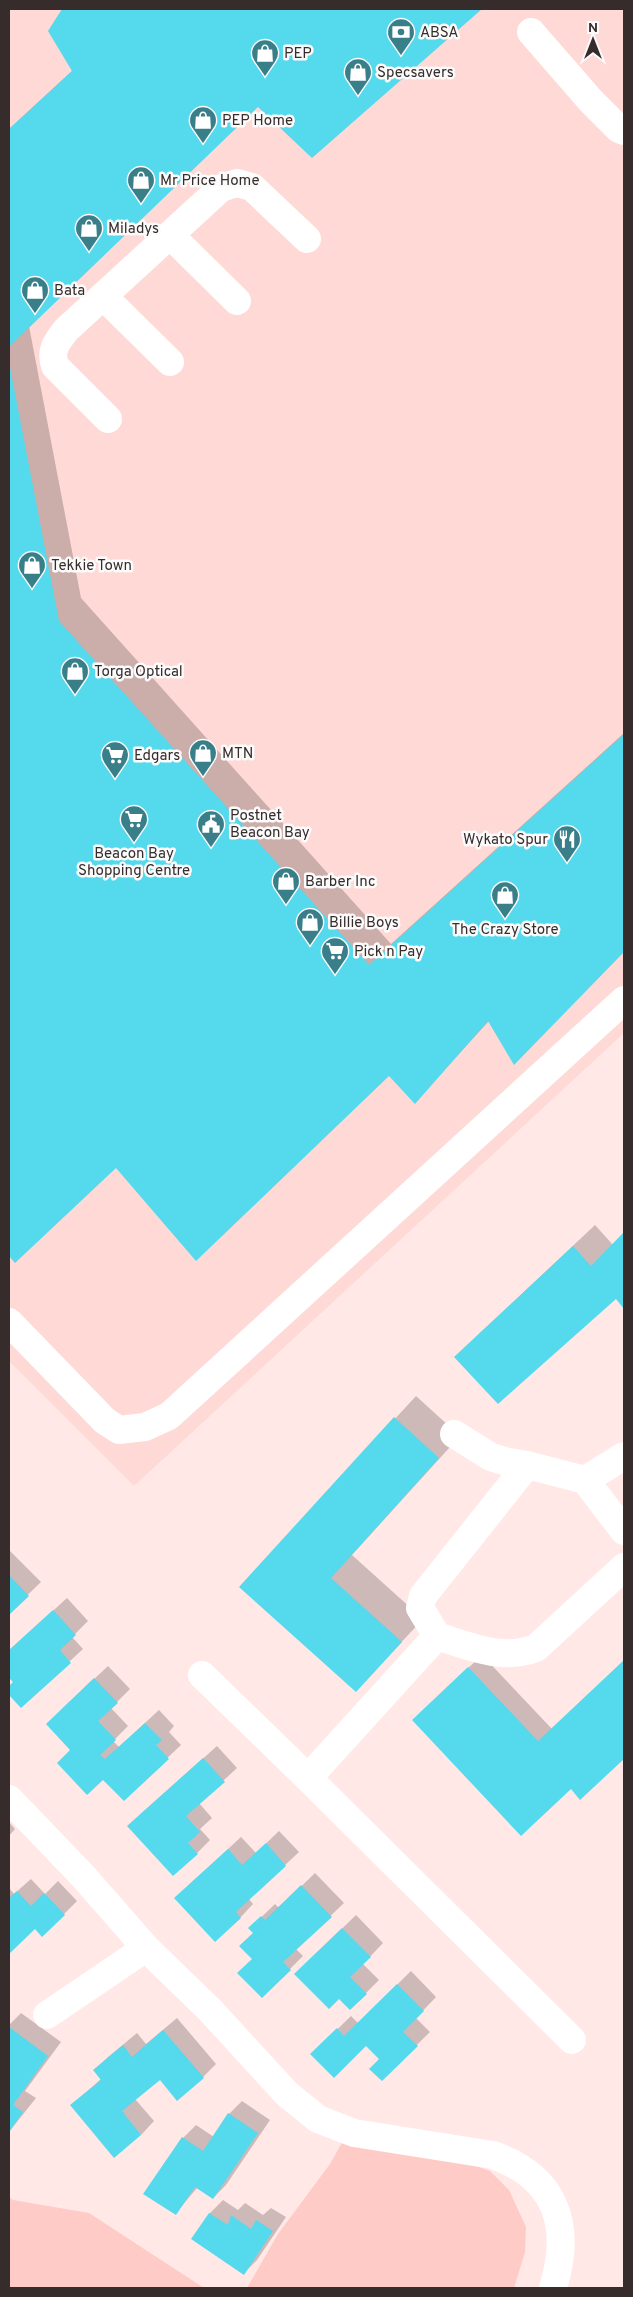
<svg xmlns="http://www.w3.org/2000/svg" width="633" height="2297" font-family="Overpass,sans-serif">
	<style>
		.built { fill: #fed9d5 }
		.green { fill: #ffcbc6 }
		.shadow { fill: #0003 }
		.building { fill: #54d9ed }
		.lines { fill: none; stroke-linecap: round; stroke-linejoin: round }
		.minor { stroke: #fff; stroke-width: 28 }
		.labels { text-anchor: middle; stroke-width: 5; stroke-linejoin: round; paint-order: stroke }
		.poi-label { font-size: 15px; fill: #362c2b; stroke: #fbfbfb; text-anchor: start }
	</style>
	<rect width="100%" height="100%" fill="#ffe8e6"/>
	<path class="built" d="M9,9H624V1033L134,1486L9,1361Z"/>
	<g class="green">
		<path d="M344,2139L462,2161L490,2171L509,2190L526,2227L525,2252L514,2288H247L278,2234L330,2164Z"/>
		<path d="M9,2197L13,2200L89,2213L204,2288H9Z"/>
	</g>
	<g class="shadow">
		<path d="M64,9H480L312,156L258,105L29,326L81,598L391,944L624,733V951L535,1042L489,1021L415,1102L389,1074L116,1166L15,1261L9,1254V129L73,70L49,31Z"/>
		<path d="M595,1225L613,1245L624,1234V1307L616,1298L478,1335Z"/>
		<path d="M416,1396L460,1436L352,1555L423,1619L356,1691L240,1587Z"/>
		<path d="M10,1551L41,1582L9,1613V1552Z"/>
		<path d="M67,1598L88,1621L72,1637L83,1649L21,1706L9,1693V1687L14,1682L9,1676V1651Z"/>
		<path d="M482,1655L552,1729L624,1661V1757L580,1798L571,1788L427,1707Z"/>
		<path d="M108,1666L130,1689L111,1708L128,1726L113,1741L119,1747L159,1710L174,1726L169,1732L181,1745L124,1799L71,1750L60,1711Z"/>
		<path d="M217,1746L237,1768L199,1803L212,1818L200,1829L210,1840L197,1853L142,1813Z"/>
		<path d="M9,1822L15,1829L9,1836Z"/>
		<path d="M279,1831L299,1852L249,1899L253,1904L240,1918L189,1885L241,1837L256,1853Z"/>
		<path d="M315,1873L344,1903L296,1949L303,1956L262,1997L253,1959L254,1932L250,1928L275,1904L279,1908Z"/>
		<path d="M31,1879L45,1894L58,1881L77,1901L64,1914L35,1928L9,1952V1888L14,1894Z"/>
		<path d="M356,1915L383,1943L363,1964L379,1980L350,2009L309,1961Z"/>
		<path d="M411,1971L436,1997L416,2018L430,2032L382,2079L381,2059L366,2044L312,2054L351,2016L358,2023Z"/>
		<path d="M21,2013L61,2042L25,2091L36,2098L9,2132V2025Z"/>
		<path d="M177,2018L216,2064L203,2077L160,2078L135,2099L154,2121L141,2135L72,2105L102,2078L95,2070L108,2057L137,2033L146,2044Z"/>
		<path d="M242,2101L270,2120L226,2185L213,2198L197,2188L175,2214L183,2138L196,2125L214,2137L229,2114Z"/>
		<path d="M223,2200L238,2210L245,2203L263,2215L271,2208L286,2217L257,2260L244,2273L193,2239L210,2213Z"/>
	</g>
	<g class="building">
		<path d="M62,9H482L312,158L258,107L9,347V129L72,71L48,31Z"/>
		<path d="M9,362L59,621L369,965L624,734V952L514,1065L488,1021L415,1104L389,1076L196,1261L116,1168L15,1263L9,1256Z"/>
		<path d="M624,1232V1309L616,1299L498,1404L454,1357L573,1246L591,1266Z"/>
		<path d="M394,1417L439,1458L331,1578L402,1642L356,1692L239,1587Z"/>
		<path d="M9,1575L29,1596L9,1615Z"/>
		<path d="M53,1610L76,1635L60,1650L71,1663L21,1708L9,1695V1686L13,1682L9,1678V1650Z"/>
		<path d="M624,1660V1759L580,1800L571,1789L521,1836L412,1720L468,1667L538,1741Z"/>
		<path d="M94,1678L118,1703L98,1721L116,1740L100,1755L105,1759L145,1723L162,1740L156,1745L169,1759L124,1801L103,1780L87,1795L57,1763L70,1750L46,1724Z"/>
		<path d="M203,1758L225,1782L186,1816L200,1832L188,1843L198,1854L173,1876L127,1826Z"/>
		<path d="M266,1843L286,1866L236,1912L241,1918L215,1942L174,1898L228,1849L242,1865Z"/>
		<path d="M301,1885L332,1917L283,1962L291,1970L262,1998L237,1973L252,1959L239,1946L253,1933L248,1928L261,1916L265,1920Z"/>
		<path d="M17,1891L31,1906L44,1893L65,1915L42,1937L35,1929L9,1954V1898Z"/>
		<path d="M342,1928L371,1957L350,1977L367,1994L350,2010L339,1999L329,2009L294,1974Z"/>
		<path d="M397,1984L424,2011L403,2032L418,2046L382,2081L369,2069L379,2059L366,2046L334,2078L310,2054L337,2028L344,2036Z"/>
		<path d="M9,2027L48,2056L13,2105L23,2112L9,2132Z"/>
		<path d="M163,2030L204,2078L177,2101L160,2080L122,2111L141,2135L114,2158L70,2105L101,2080L93,2070L123,2045L132,2057Z"/>
		<path d="M228,2113L258,2133L213,2199L195,2187L176,2215L143,2194L182,2137L203,2151Z"/>
		<path d="M209,2213L228,2225L231,2215L251,2229L256,2220L273,2231L244,2275L191,2239Z"/>
	</g>
	<g class="lines">
		<g class="minor">
			<path d="M531,32L591,101L619,129L624,131"/>
			<path d="M170,235L237,301"/>
			<path d="M103,296L170,362"/>
			<path d="M108,419L55,366C50,350 56,343 66,330L221,188L237,183L252,187L307,239"/>
			<path d="M9,1322L105,1421L119,1430L145,1427L169,1416L624,1000"/>
			<path d="M454,1434L491,1457L504,1461L527,1465L585,1480L624,1531"/>
			<path d="M527,1465L423,1596L420,1608L437,1636C470,1647 503,1661 536,1648L624,1567"/>
			<path d="M585,1480L624,1456"/>
			<path d="M437,1636L308,1778L572,2040"/>
			<path d="M202,1675L308,1778"/>
			<path d="M9,1799L83,1876L146,1948L210,2010L287,2094L318,2119L354,2133L493,2155C557,2178 572,2226 553,2288"/>
			<path d="M47,2015L146,1948"/>
		</g>
	</g>
	<defs>
		<g id="bank-pin" transform="scale(1.4375)"><path d="M0 17L-7.5 6A9.5 9.5 0 1 1 7.5 6Z" fill="#387f8a" stroke="#fbfbfb"/><path d="M-6-4H6V4H-6ZM0-2.3a2.3 2.3 0 1 0 0 4.6a2.3 2.3 0 1 0 0-4.6Z" fill="#fff"/></g>
		<g id="shop-pin" transform="scale(1.4375)"><path d="M0 17L-7.5 6A9.5 9.5 0 1 1 7.5 6Z" fill="#387f8a" stroke="#fbfbfb"/><path d="M-5-2.5h2.3a2.7 3.5 0 0 1 5.4 0H5L5.5 6h-11ZM-1.5-2.5h3a1.5 2.3 0 0 0-3 0Z" fill="#fff"/></g>
		<g id="supermarket-pin" transform="scale(1.4375)"><path d="M0 17L-7.5 6A9.5 9.5 0 1 1 7.5 6Z" fill="#387f8a" stroke="#fbfbfb"/><path d="M-6-5.5h2.5l.6 2H6L4.5 2H-2.5L-4.4-4H-6ZM-1.5 3.2a1.3 1.3 0 1 0 .1 0ZM3 3.2a1.3 1.3 0 1 0 .1 0Z" fill="#fff"/></g>
		<g id="civic-pin" transform="scale(1.4375)"><path d="M0 17L-7.5 6A9.5 9.5 0 1 1 7.5 6Z" fill="#387f8a" stroke="#fbfbfb"/><path d="M-.6-6.5H3V-4.5H.6V-3L4-1V1h2V6H-6V1h2V-1L-.6-3ZM-1.2 2.5V6h2.4V2.5Z" fill="#fff"/></g>
		<g id="restaurant-pin" transform="scale(1.4375)"><path d="M0 17L-7.5 6A9.5 9.5 0 1 1 7.5 6Z" fill="#387f8a" stroke="#fbfbfb"/><path d="M-5-6h1v4h1v-4h1v4h1v-4h1v5L-1.5 .5V6h-2V.5L-5-1ZM5-6V6H3V1.5H1.5Q1.5-4 5-6Z" fill="#fff"/></g>
	</defs>
	<g fill-rule="evenodd">
		<use href="#bank-pin" x="401" y="32"/>
		<use href="#shop-pin" x="265" y="53"/>
		<use href="#shop-pin" x="358" y="72"/>
		<use href="#shop-pin" x="203" y="120"/>
		<use href="#shop-pin" x="141" y="180"/>
		<use href="#shop-pin" x="89" y="228"/>
		<use href="#shop-pin" x="35" y="290"/>
		<use href="#shop-pin" x="32" y="565"/>
		<use href="#shop-pin" x="75" y="671"/>
		<use href="#shop-pin" x="203" y="753"/>
		<use href="#supermarket-pin" x="115" y="755"/>
		<use href="#supermarket-pin" x="134" y="819"/>
		<use href="#civic-pin" x="211" y="824"/>
		<use href="#restaurant-pin" x="567" y="839"/>
		<use href="#shop-pin" x="286" y="881"/>
		<use href="#shop-pin" x="505" y="895"/>
		<use href="#shop-pin" x="310" y="922"/>
		<use href="#supermarket-pin" x="335" y="951"/>
	</g>
	<g class="labels">
		<g class="poi-label">
			<text x="420" y="37">ABSA</text>
			<text x="284" y="58">PEP</text>
			<text x="377" y="77">Specsavers</text>
			<text x="222" y="125">PEP Home</text>
			<text x="160" y="185">Mr Price Home</text>
			<text x="108" y="233">Miladys</text>
			<text x="54" y="295">Bata</text>
			<text x="51" y="570">Tekkie Town</text>
			<text x="94" y="676">Torga Optical</text>
			<text x="222" y="758">MTN</text>
			<text x="134" y="760">Edgars</text>
			<text x="230" y="820">Postnet<tspan x="230" dy="17">Beacon Bay</tspan></text>
			<text x="548" y="844" text-anchor="end">Wykato Spur</text>
			<text x="134" y="858" text-anchor="middle">Beacon Bay<tspan x="134" dy="17">Shopping Centre</tspan></text>
			<text x="305" y="886">Barber Inc</text>
			<text x="329" y="927">Billie Boys</text>
			<text x="505" y="934" text-anchor="middle">The Crazy Store</text>
			<text x="354" y="956">Pick n Pay</text>
		</g>
	</g>
	<rect width="633" height="2297" fill="none" stroke="#362c2b" stroke-width="20"/>
	<g transform="translate(593 40)" stroke="#fbfbfb" stroke-width="4" paint-order="stroke">
	<path d="M0-4L9 19L0 12L-9 19Z" fill="#362c2b"/>
	<text y="-8" font-size="14" font-weight="bold" text-anchor="middle" fill="#362c2b">N</text>
	</g>
</svg>
